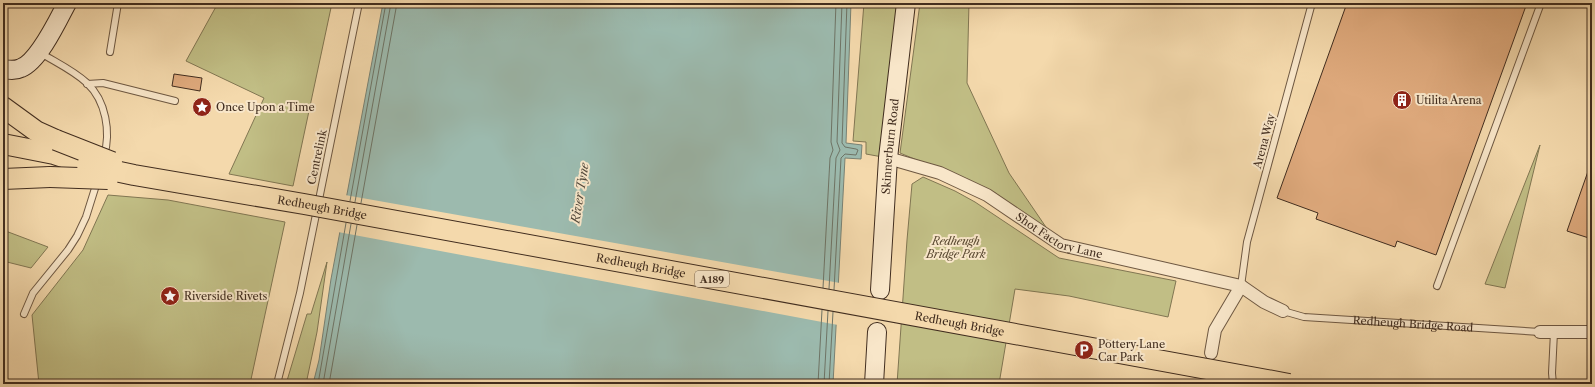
<svg xmlns="http://www.w3.org/2000/svg" width="1595" height="387" font-family="'Libre Caslon Text',serif">
	<style>
		.green { fill: #c1be85; stroke: #817652 }
		.water { fill: #9cbaae; stroke: #788275 }
		.pier { fill: #f4d9ac }
		.lines { fill: none; stroke-linecap: round; stroke-linejoin: round }
		.shore { stroke: #6e7466; stroke-width: 1 }
		.building { fill: #dea97c; stroke: #412d1f }
		.street-tunnel { stroke: #d0b790; stroke-width: 12; stroke-dasharray: 12 6; stroke-linecap: butt }
		.lane-casing { stroke: #6e5842; stroke-width: 8 }
		.street-casing { stroke: #6e5842; stroke-width: 14 }
		.secondary-casing { stroke: #412d1f; stroke-width: 20 }
		.primary-casing { stroke: #412d1f; stroke-width: 22 }
		.lane { stroke: #f8e6c9; stroke-width: 6 }
		.street { stroke: #f8e6c9; stroke-width: 12 }
		.secondary { stroke: #f8e6c9; stroke-width: 18 }
		.primary { stroke: #f4d9ac; stroke-width: 20 }
		.primary-bridge-casing { stroke: #412d1f; stroke-width: 22; stroke-linecap: butt }
		.primary-bridge { stroke: #f4d9ac; stroke-width: 20 }
		.labels { text-anchor: middle; stroke-width: 4; stroke-linejoin: round; paint-order: stroke }
		.shield { fill: #f8e6c9; stroke: #786452; stroke-width: 1 }
		.shield-label { font-size: 10px; font-weight: bold; fill: #412d1f }
		.poi-label { font-size: 11px; fill: #412d1f; stroke: #f8e6c9; text-anchor: start }
		.street-label { font-size: 11px; fill: #412d1f; stroke: #f8e6c9 }
		.park-label { font-size: 11px; font-style: italic; fill: #5b4a33; stroke: #f8e6c9 }
		.water-label { font-size: 12px; font-style: italic; fill: #53493c; stroke: #f8e6c9 }
	</style>
	<rect width="100%" height="100%" fill="#f4d9ac"/>
	<filter id="stains"><feTurbulence type="fractalNoise" baseFrequency=".005" numOctaves="4"/><feColorMatrix values="0 0 0 0 .2 0 0 0 0 .09 0 0 0 0 .02 0 0 0 .5 -.17"/></filter>
	<radialGradient id="worn" r=".72"><stop offset=".6" stop-color="#630" stop-opacity="0"/><stop offset="1" stop-color="#630" stop-opacity=".3"/></radialGradient>
	<g class="green">
		<path d="M218,3H332L293,186L229,174L264,98L186,61Z"/>
		<path d="M864,3H906L888,158L866,154V142L853,141Z"/>
		<path d="M920,3H969L967,83L1009,173L1050,233L994,192L900,153Z"/>
		<path d="M1540,145L1505,288L1485,284Z"/>
		<path d="M923,177L955,191L975,202L1059,258L1176,281L1168,317L1069,296L1015,289L999,384H897L907,240L912,184Z"/>
		<path d="M108,195L168,200L285,222L250,384H39L32,315L83,250Z"/>
		<path d="M3,230L48,247L31,268L3,261Z"/>
		<path d="M327,262L317,332L306,384H286L307,314H311Z"/>
	</g>
	<path class="water" d="M383,3H851L846,143L862,145L861,159L845,158L833,384H313L319,360L331,279Z"/>
	<path class="pier" d="M345,195L840,283L838,325L338,232Z"/>
	<g class="lines">
		<g class="shore">
			<path d="M350,201L386,3"/>
			<path d="M355,202L391,3"/>
			<path d="M361,203L397,3"/>
			<path d="M823,288L830,158L833,150L831,142L836,3"/>
			<path d="M829,289L836,158L840,150L837,142L842,3"/>
			<path d="M834,290L841,158L845,154L856,155L858,150L856,149L845,147L842,143L847,3"/>
			<path d="M318,384L346,223"/>
			<path d="M323,384L351,224"/>
			<path d="M329,384L357,225"/>
			<path d="M818,384L822,310"/>
			<path d="M824,384L828,311"/>
			<path d="M829,384L833,312"/>
		</g>
	</g>
	<g class="building">
		<path d="M1347,3H1527L1436,255L1397,241L1395,247L1316,219L1318,213L1277,198Z"/>
		<path d="M174,74L202,78L200,91L172,86Z"/>
		<path d="M1592,160V239L1567,231Z"/>
	</g>
	<g class="lines">
		<path class="street-tunnel" d="M1206,384L1209,364"/>
		<g class="lane-casing">
			<g id="lane">
				<path d="M39,52C55,62 73,70 87,83C106,101 111,132 104,156"/>
				<path d="M110,52L118,3"/>
				<path d="M87,84L103,83L175,101"/>
				<path d="M1241,286L1247,242L1312,3"/>
				<path d="M1437,286L1541,3"/>
				<path id="s1" d="M1283,311L1304,317L1540,332"/>
				<path d="M24,314L33,293L68,250L77,236L86,217L97,182"/>
				<path d="M277,384L300,293L359,3"/>
				<path d="M1553,384L1552,373L1554,332"/>
			</g>
		</g>
		<g class="street-casing">
			<g id="street">
				<path id="s2" d="M888,158L940,173L987,195L1061,245L1241,286L1264,302L1283,311"/>
				<path d="M1540,332H1592"/>
				<path d="M1211,353L1215,330L1241,286"/>
			</g>
		</g>
		<g class="secondary-casing">
			<g id="secondary">
				<path d="M3,69C9,70 15,71 21,68C39,61 58,20 67,3"/>
				<path id="s3" d="M880,290L888,158L906,3"/>
				<path d="M874,384L877,332"/>
			</g>
		</g>
		<g class="primary-casing">
			<g id="primary">
				<path d="M3,107L36,131L56,140"/>
				<path d="M3,144L54,154L87,165"/>
				<path d="M3,179L50,177"/>
			</g>
		</g>
		<use href="#lane" class="lane"/>
		<use href="#street" class="street"/>
		<use href="#secondary" class="secondary"/>
		<use href="#primary" class="primary"/>
		<g class="primary-bridge-casing">
			<g id="primary-bridge">
				<path d="M56,140L112,162"/>
				<path id="s4" d="M87,165L134,175L304,204L1289,384"/>
				<path d="M50,177L108,179"/>
			</g>
		</g>
		<use href="#primary-bridge" class="primary-bridge"/>
	</g>
	<defs>
		<g id="building-disc" transform="scale(1)"><circle r="9.5" fill="#8f2418" stroke="#f8e6c9"/><path d="M-4-6H4V6H1V3H-1V6H-4ZM-2.5-4.3h1.7v1.8h-1.7ZM.8-4.3h1.7v1.8H.8ZM-2.5-1h1.7V.8h-1.7ZM.8-1h1.7V.8H.8Z" fill="#fff"/></g>
		<g id="sight-disc" transform="scale(1)"><circle r="9.5" fill="#8f2418" stroke="#f8e6c9"/><path d="M0-6L1.8-2.2L6-1.7L2.9 1.2L3.7 5.4L0 3.3L-3.7 5.4L-2.9 1.2L-6-1.7L-1.8-2.2Z" fill="#fff"/></g>
		<g id="parking-disc" transform="scale(1)"><circle r="9.5" fill="#8f2418" stroke="#f8e6c9"/><path d="M-3.5-5.5H1a3.5 3.5 0 0 1 0 7H-1V5.5H-3.5ZM-1-3.4V-.6H.8a1.4 1.4 0 0 0 0-2.8Z" fill="#fff"/></g>
	</defs>
	<g fill-rule="evenodd">
		<use href="#building-disc" x="1402" y="100"/>
		<use href="#sight-disc" x="202" y="107"/>
		<use href="#sight-disc" x="170" y="296"/>
		<use href="#parking-disc" x="1084" y="350"/>
	</g>
	<g class="labels">
		<rect class="shield" x="695" y="271" width="34" height="16" rx="3"/>
		<g class="shield-label">
			<text x="712" y="283">A189</text>
		</g>
		<g class="poi-label">
			<text x="1416" y="104">Utilita Arena</text>
			<text x="216" y="111">Once Upon a Time</text>
			<text x="184" y="300">Riverside Rivets</text>
			<text x="1098" y="348">Pottery Lane<tspan x="1098" dy="13">Car Park</tspan></text>
		</g>
		<g class="street-label">
			<text transform="translate(1264 141) rotate(-75)" y="4">Arena Way</text>
			<text dy="4" stroke="none"><textPath href="#s3" startOffset="144">Skinnerburn Road</textPath></text>
			<text transform="translate(317 157) rotate(-78)" y="4">Centrelink</text>
			<text dy="4" stroke="none"><textPath href="#s4" startOffset="239">Redheugh Bridge</textPath></text>
			<text dy="4" stroke="none"><textPath href="#s2" startOffset="190">Shot Factory Lane</textPath></text>
			<text dy="4" stroke="none"><textPath href="#s4" startOffset="563">Redheugh Bridge</textPath></text>
			<text dy="4" stroke="none"><textPath href="#s4" startOffset="887">Redheugh Bridge</textPath></text>
			<text dy="4" stroke="none"><textPath href="#s1" startOffset="131">Redheugh Bridge Road</textPath></text>
		</g>
		<g class="park-label">
			<text x="956" y="245">Redheugh<tspan x="956" dy="13">Bridge Park</tspan></text>
		</g>
		<g class="water-label">
			<text transform="translate(580 193) rotate(-81)" y="4">River Tyne</text>
		</g>
	</g>
	<rect width="1595" height="387" fill="none" stroke="#f4d9ac" stroke-width="16"/>
	<rect x="4" y="4" width="1587" height="379" fill="none" stroke="#412d1f" stroke-width="2"/>
	<rect x="8" y="8" width="1579" height="371" fill="none" stroke="#412d1f"/>
	<rect width="100%" height="100%" filter="url(#stains)"/>
	<rect width="100%" height="100%" fill="url(#worn)"/>
</svg>
